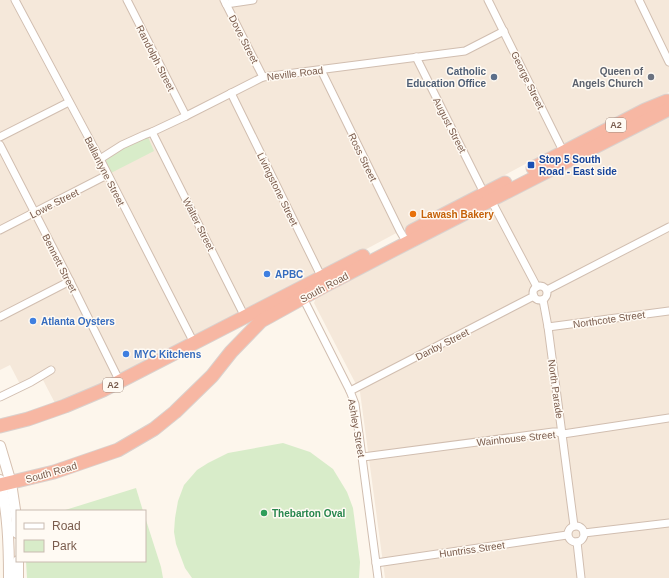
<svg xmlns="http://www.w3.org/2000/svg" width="669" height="578" font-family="Helvetica,sans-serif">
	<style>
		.residential { fill: #f5e8da }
		.green { fill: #d8ecc9 }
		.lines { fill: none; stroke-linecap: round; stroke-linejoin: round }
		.street-casing { stroke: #d1beb0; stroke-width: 9 }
		.secondary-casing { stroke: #d6c0b0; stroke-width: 12 }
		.highway-casing { stroke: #dad1cd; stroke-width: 15 }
		.street { stroke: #fff; stroke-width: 7 }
		.secondary { stroke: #fff; stroke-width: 10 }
		.highway { stroke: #f7b7a3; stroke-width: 13 }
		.service-dot { fill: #5c6f8a; stroke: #fffaf3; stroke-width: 1.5 }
		.worship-dot { fill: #6b7280; stroke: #fffaf3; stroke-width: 1.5 }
		.transit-dot { fill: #1a4fb4; stroke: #fffaf3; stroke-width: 1.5 }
		.food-dot { fill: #e8710a; stroke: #fffaf3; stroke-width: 1.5 }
		.shop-dot { fill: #3f7fe0; stroke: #fffaf3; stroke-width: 1.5 }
		.leisure-dot { fill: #2e9e5b; stroke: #fffaf3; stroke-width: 1.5 }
		.labels { text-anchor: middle; stroke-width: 3; stroke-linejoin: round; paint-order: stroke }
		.shield { fill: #fffaf3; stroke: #a28b7f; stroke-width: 1 }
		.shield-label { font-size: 9px; font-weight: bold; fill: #7a5c4d }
		.street-label { font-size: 10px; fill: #7a5c4d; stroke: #fffaf3 }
		.service-label { font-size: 10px; font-weight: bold; fill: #4e5e75; stroke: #fffaf3; text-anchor: end }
		.worship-label { font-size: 10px; font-weight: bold; fill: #5b616d; stroke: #fffaf3; text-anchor: end }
		.transit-label { font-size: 10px; font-weight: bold; fill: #164399; stroke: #fffaf3; text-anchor: start }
		.food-label { font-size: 10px; font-weight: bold; fill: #c56008; stroke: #fffaf3; text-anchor: start }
		.shop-label { font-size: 10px; font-weight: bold; fill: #366cbe; stroke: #fffaf3; text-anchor: start }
		.leisure-label { font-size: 10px; font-weight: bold; fill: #27864d; stroke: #fffaf3; text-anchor: start }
	</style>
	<rect width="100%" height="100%" fill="#fdf6ec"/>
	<g class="residential">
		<path d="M0,0H669V92L548,152L344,261L57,407L43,380L23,390L10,365L0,370Z"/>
		<path d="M669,117V578H385L360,392L314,303L316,298L643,130Z"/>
	</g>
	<g class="green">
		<path d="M148,137L154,151L111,173L105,161L106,159L123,146Z"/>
		<path d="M283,443L310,452L333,469L347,492L353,508L360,562L359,578H192L185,568L176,544L174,532L175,518L178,501L184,485L197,470L208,463L228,453Z"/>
		<path d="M136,488L143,511H62Z"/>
		<path d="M145,517L161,567L163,578H27L26,561H145Z"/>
	</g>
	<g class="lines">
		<g class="street-casing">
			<g id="street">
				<path d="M15,0L100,159L194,343"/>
				<path d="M127,0L186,116"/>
				<path d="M224,0L263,77"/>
				<path d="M488,0L565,155"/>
				<path d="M639,0L669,62"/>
				<path d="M226,4L253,0"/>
				<path d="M416,57L484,193L491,200L537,287"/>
				<path d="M321,70L400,231L407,243"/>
				<path d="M231,93L323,280"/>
				<path d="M152,132L245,317"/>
				<path d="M0,137L69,102"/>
				<path d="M0,145L70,281L120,382"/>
				<path d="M100,159L122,145L144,135L152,132L186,116L263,77L465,51L504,31"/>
				<path d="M0,230L107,175"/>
				<circle cx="540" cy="293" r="7"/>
				<path d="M547,290L669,227"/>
				<path d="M302,296L350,391L355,404L378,578"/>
				<path d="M543,300L548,327L574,526"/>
				<path d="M0,317L70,281"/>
				<path d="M548,327L669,311"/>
				<path d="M350,391L534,296"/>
				<path d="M0,397L31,382L51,370"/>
				<path d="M363,457L553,432H557L563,434L669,418"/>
				<circle cx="576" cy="534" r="8"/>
				<path d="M584,533L669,523"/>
				<path d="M577,542L581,578"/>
				<path d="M376,563L567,535"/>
			</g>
		</g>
		<g class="secondary-casing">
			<g id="secondary">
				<path d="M0,446L11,483L17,523V533"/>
				<path d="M0,480C8,512 9,545 9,578"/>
				<path d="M18,561V578"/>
			</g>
		</g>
		<g class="highway-casing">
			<g id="highway">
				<path d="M533,168L645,110L667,101"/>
				<path d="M412,231L505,183"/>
				<path d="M0,426L28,419L65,406L103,390L363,256"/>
				<path d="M0,485L54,472L118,450L154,429L175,412L212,376L231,352L261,321L326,285L407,243L669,109"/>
			</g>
		</g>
		<use href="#street" class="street"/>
		<use href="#secondary" class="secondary"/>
		<use href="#highway" class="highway"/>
	</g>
	<circle class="service-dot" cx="494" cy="77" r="4"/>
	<circle class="worship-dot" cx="651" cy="77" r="4"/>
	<rect class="transit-dot" x="527" y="161" width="8" height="8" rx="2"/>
	<circle class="food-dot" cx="413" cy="214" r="4"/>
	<g class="shop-dot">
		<circle cx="267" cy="274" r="4"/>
		<circle cx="33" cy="321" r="4"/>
		<circle cx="126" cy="354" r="4"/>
	</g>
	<circle class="leisure-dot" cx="264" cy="513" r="4"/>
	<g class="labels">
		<g class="shield">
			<rect x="606" y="118" width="20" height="14" rx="3"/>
			<rect x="103" y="378" width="20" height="14" rx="3"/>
		</g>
		<g class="shield-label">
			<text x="616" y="128">A2</text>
			<text x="113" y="388">A2</text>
		</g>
		<g class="street-label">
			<text transform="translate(244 39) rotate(63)" y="4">Dove Street</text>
			<text transform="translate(156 58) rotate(63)" y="4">Randolph Street</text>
			<text transform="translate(295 73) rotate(-7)" y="4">Neville Road</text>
			<text transform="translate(528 80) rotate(64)" y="4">George Street</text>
			<text transform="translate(450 125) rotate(63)" y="4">August Street</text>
			<text transform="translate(363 157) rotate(64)" y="4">Ross Street</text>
			<text transform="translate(105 171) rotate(63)" y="4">Ballantyne Street</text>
			<text transform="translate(278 189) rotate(64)" y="4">Livingstone Street</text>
			<text transform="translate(54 203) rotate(-27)" y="4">Lowe Street</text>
			<text transform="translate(199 224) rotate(63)" y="4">Walter Street</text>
			<text transform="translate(60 263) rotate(63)" y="4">Bennett Street</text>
			<text transform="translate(324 287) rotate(-28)" y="4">South Road</text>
			<text transform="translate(609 319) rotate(-8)" y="4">Northcote Street</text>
			<text transform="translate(442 344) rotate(-27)" y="4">Danby Street</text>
			<text transform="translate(556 389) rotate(82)" y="4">North Parade</text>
			<text transform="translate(357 428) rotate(80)" y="4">Ashley Street</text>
			<text transform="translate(516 438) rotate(-6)" y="4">Wainhouse Street</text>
			<text transform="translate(51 472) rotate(-16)" y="4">South Road</text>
			<text transform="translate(472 549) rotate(-8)" y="4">Huntriss Street</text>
		</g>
		<g class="service-label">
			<text x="486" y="75">Catholic<tspan x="486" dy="12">Education Office</tspan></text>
		</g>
		<g class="worship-label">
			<text x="643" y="75">Queen of<tspan x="643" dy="12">Angels Church</tspan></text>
		</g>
		<g class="transit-label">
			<text x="539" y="163">Stop 5 South<tspan x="539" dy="12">Road - East side</tspan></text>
		</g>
		<g class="food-label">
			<text x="421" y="218">Lawash Bakery</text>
		</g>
		<g class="shop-label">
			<text x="275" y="278">APBC</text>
			<text x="41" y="325">Atlanta Oysters</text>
			<text x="134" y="358">MYC Kitchens</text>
		</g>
		<g class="leisure-label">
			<text x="272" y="517">Thebarton Oval</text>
		</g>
	</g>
	<rect x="16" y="510" width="130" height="52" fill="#fffaf3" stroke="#cabbb1"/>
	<rect x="24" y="523" width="20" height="6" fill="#ffffff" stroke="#cabbb1"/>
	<text x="52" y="530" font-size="12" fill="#7a5c4d">Road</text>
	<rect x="24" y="540" width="20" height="12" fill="#d8ecc9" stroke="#cabbb1"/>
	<text x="52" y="550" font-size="12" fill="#7a5c4d">Park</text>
</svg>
